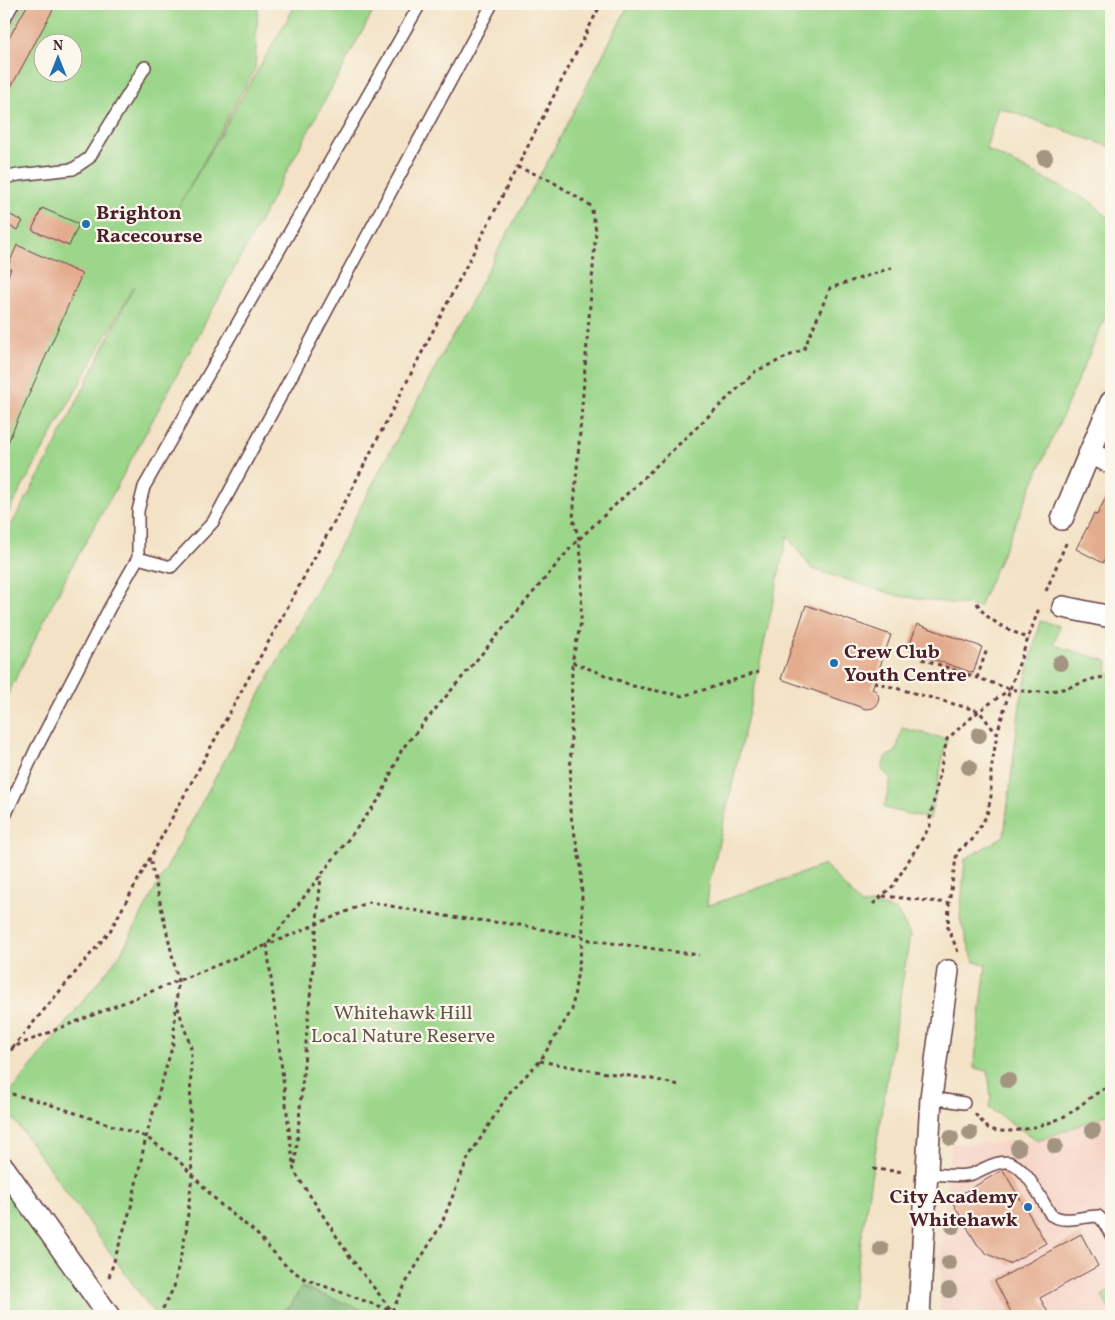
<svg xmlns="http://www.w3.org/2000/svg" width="1115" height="1320" font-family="Vollkorn,serif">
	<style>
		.built { fill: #f6d1c5 }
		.green { fill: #9bd68a; stroke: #727a5a; fill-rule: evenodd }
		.forest { fill: #7cb776; stroke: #636b50 }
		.building { fill: #e4ac8e }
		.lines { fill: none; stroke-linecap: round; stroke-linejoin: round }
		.lane-casing { stroke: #633c42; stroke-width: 14 }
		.street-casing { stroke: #633c42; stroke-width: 24 }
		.path { stroke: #633c42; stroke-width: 3; stroke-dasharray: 4 4; stroke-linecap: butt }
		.lane { stroke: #fff; stroke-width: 11 }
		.street { stroke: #fff; stroke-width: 21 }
		.tree { fill: #a39580 }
		.poi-dot { fill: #1f6fb2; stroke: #fbf7ec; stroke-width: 2 }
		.labels { text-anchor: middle; stroke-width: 4.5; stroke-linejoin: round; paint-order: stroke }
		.poi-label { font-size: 20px; font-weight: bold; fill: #4a1f2b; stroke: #fbf7ec; text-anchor: start }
		.park-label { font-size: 20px; fill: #625648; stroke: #fbf7ec }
	</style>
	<rect width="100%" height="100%" fill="#fbf7ec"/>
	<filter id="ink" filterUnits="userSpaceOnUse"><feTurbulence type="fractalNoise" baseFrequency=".02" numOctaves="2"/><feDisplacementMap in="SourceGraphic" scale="10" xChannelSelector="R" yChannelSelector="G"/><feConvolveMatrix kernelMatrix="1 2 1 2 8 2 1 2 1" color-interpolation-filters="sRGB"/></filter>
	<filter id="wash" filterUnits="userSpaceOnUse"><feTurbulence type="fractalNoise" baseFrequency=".0096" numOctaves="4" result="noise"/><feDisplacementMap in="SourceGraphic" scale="20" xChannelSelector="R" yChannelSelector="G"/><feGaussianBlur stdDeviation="1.12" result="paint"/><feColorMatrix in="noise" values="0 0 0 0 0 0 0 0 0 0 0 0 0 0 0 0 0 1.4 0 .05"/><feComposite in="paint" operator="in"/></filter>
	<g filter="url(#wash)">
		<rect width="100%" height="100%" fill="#f3e2c5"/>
		<path class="built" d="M1111,1113V1316H940L942,1239L947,1175L951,1144L1038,1141Z"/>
		<g class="green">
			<path d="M24,4H258L255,69L179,206L296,4H377L116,488L66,577L4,702V538L51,454L134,286L4,520V40ZM42,42H72V72H42Z"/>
			<path d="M629,4H1111V147L998,107L986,149L1091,202L1111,220V304L979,607L899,596L812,569L787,536L758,672L709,885L707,906L825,865L861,905L873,904L897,911L910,935L849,1316H379L302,1287L290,1307L270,1316H156L4,1106V1101L121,953L508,232L549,159Z"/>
			<path d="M1040,621L1059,626L1054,645L1108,661L1107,673L1111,674V1113L1038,1141L989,1108L991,1097L988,1071L974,1068L986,964L974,962L960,919L965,859L1004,836L1020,704Z"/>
			<path d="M902,728L947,739L930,819L884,808L891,779L882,770L885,757L896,752Z"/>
			<path d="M4,1187L79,1294L91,1316H4Z"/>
			<path d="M1111,1290V1312L1102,1296Z"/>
		</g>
		<path class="forest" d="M301,1287L379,1316H270L290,1307Z"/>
		<g id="blocks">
			<g class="building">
				<path d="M28,4H56L4,100V47Z"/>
				<path d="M42,208L79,224L69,246L32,230Z"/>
				<path d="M4,212L23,221L18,230L4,224Z"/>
				<path d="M17,245L82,274L4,451V285L11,269L7,268Z"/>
				<path d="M1108,493L1111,495V546L1103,563L1076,549L1094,514L1097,515Z"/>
				<path d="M806,605L891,635L872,689L876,691L879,697L877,705L873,708L866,709L781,679Z"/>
				<path d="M917,624L982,647L973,673L908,650Z"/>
				<path d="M1003,1170L1046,1243L1009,1264L986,1253L977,1244L951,1200Z"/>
				<path d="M1081,1234L1098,1266L1040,1298L1050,1316H1013L995,1281Z"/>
			</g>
		</g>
	</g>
	<g filter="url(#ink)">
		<use href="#blocks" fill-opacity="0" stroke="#633c42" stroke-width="1"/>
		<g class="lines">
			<g class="lane-casing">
				<g id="lane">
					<path d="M4,20L13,4"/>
					<path d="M4,178L18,175L73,169L89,158L145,67"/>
					<path d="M138,558L171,567L213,522L492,4"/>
					<path d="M4,818L36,749L110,607L138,558V511L144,487L420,4"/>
					<path d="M931,1098L964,1103"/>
					<path d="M926,1174C940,1174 958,1178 972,1174C983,1170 993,1162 1005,1162C1024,1161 1042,1201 1051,1215C1066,1224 1082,1216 1098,1216L1103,1221L1111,1235"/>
				</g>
			</g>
			<g class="street-casing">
				<g id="street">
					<path d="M1091,453L1111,463"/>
					<path d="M1062,519L1111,402"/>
					<path d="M1063,607L1111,617"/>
					<path d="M4,1168L109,1316"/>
					<path d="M919,1316L931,1098L948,971"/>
				</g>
			</g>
			<g class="path">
				<path d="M517,167L548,179L591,206L596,230L573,519L579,539L582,566L581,622L572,662L633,686L682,696L707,689L758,672"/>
				<path d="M1046,591L1067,541"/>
				<path d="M977,603C986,622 1011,630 1029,639"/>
				<path d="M922,659L1010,689C1031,693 1052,693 1073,686C1088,681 1094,676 1111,678"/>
				<path d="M977,678L987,649"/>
				<path d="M874,682L979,711L996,733"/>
				<path d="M883,896L949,903"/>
				<path d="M873,904L893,886L930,826V819L947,739L979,711L1009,690"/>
				<path d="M958,952L948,928L949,903L957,852L972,840L987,815L991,796V771L997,734L1010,689L1039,608"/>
				<path d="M4,1049L13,1047L110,931L344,504L601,4"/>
				<path d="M540,1061L600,1072L652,1079L679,1085"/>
				<path d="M4,1065L13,1047L267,945L380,798L402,749L573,545L756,371L804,349L830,288L894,267"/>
				<path d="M4,1092L43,1102L146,1137L177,1159L221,1205L255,1232L287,1267L305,1279L392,1311L396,1316"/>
				<path d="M975,1114C979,1118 984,1125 988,1128C1004,1137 1048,1125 1063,1117C1080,1108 1092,1093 1111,1086"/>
				<path d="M295,1164L321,876"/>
				<path d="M873,1169L905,1172"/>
				<path d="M109,1277L131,1207L146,1137L173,1044L178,981L150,858"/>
				<path d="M392,1311L407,1281L441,1225L468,1158L509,1093L540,1061L572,1010L583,937L581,866L570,811L572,662"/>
				<path d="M159,1316L174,1287L186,1232L192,1175L190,1139L191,1048L177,1005"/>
				<path d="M412,1316L392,1311L350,1257L294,1171L267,945L369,902L451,917L520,925L583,937L590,940L699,955"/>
			</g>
			<use href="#lane" class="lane"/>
			<use href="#street" class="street"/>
		</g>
		<g class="tree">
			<circle cx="1045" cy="158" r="8"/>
			<circle cx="1060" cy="663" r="8"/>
			<circle cx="979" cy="735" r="8"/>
			<circle cx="969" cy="767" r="8"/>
			<circle cx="1008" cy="1080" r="8"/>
			<circle cx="1093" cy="1130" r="8"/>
			<circle cx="970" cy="1133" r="8"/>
			<circle cx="951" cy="1138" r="8"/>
			<circle cx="1055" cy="1146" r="8"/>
			<circle cx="1018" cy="1148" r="8"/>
			<circle cx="953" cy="1226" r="8"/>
			<circle cx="881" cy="1249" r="8"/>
			<circle cx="949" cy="1263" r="8"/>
			<circle cx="949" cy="1290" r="8"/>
		</g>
	</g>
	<g class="poi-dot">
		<circle cx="86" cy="224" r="5"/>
		<circle cx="834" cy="663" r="5"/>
		<circle cx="1028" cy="1207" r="5"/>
	</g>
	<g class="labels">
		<g class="poi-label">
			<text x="96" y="219">Brighton<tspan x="96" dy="23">Racecourse</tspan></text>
			<text x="844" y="658">Crew Club<tspan x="844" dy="23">Youth Centre</tspan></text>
			<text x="1018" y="1203" text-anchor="end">City Academy<tspan x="1018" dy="23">Whitehawk</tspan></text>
		</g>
		<g class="park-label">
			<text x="403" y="1019">Whitehawk Hill<tspan x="403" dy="23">Local Nature Reserve</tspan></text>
		</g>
	</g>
	<rect width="1115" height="1320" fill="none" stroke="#fbf7ec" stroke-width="20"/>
	<g transform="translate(58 58)"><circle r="24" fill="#fbf7ec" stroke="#b4a19f"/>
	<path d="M0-4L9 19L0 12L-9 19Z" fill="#1f6fb2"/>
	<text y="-8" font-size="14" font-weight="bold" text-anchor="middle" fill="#4a1f2b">N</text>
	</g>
</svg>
